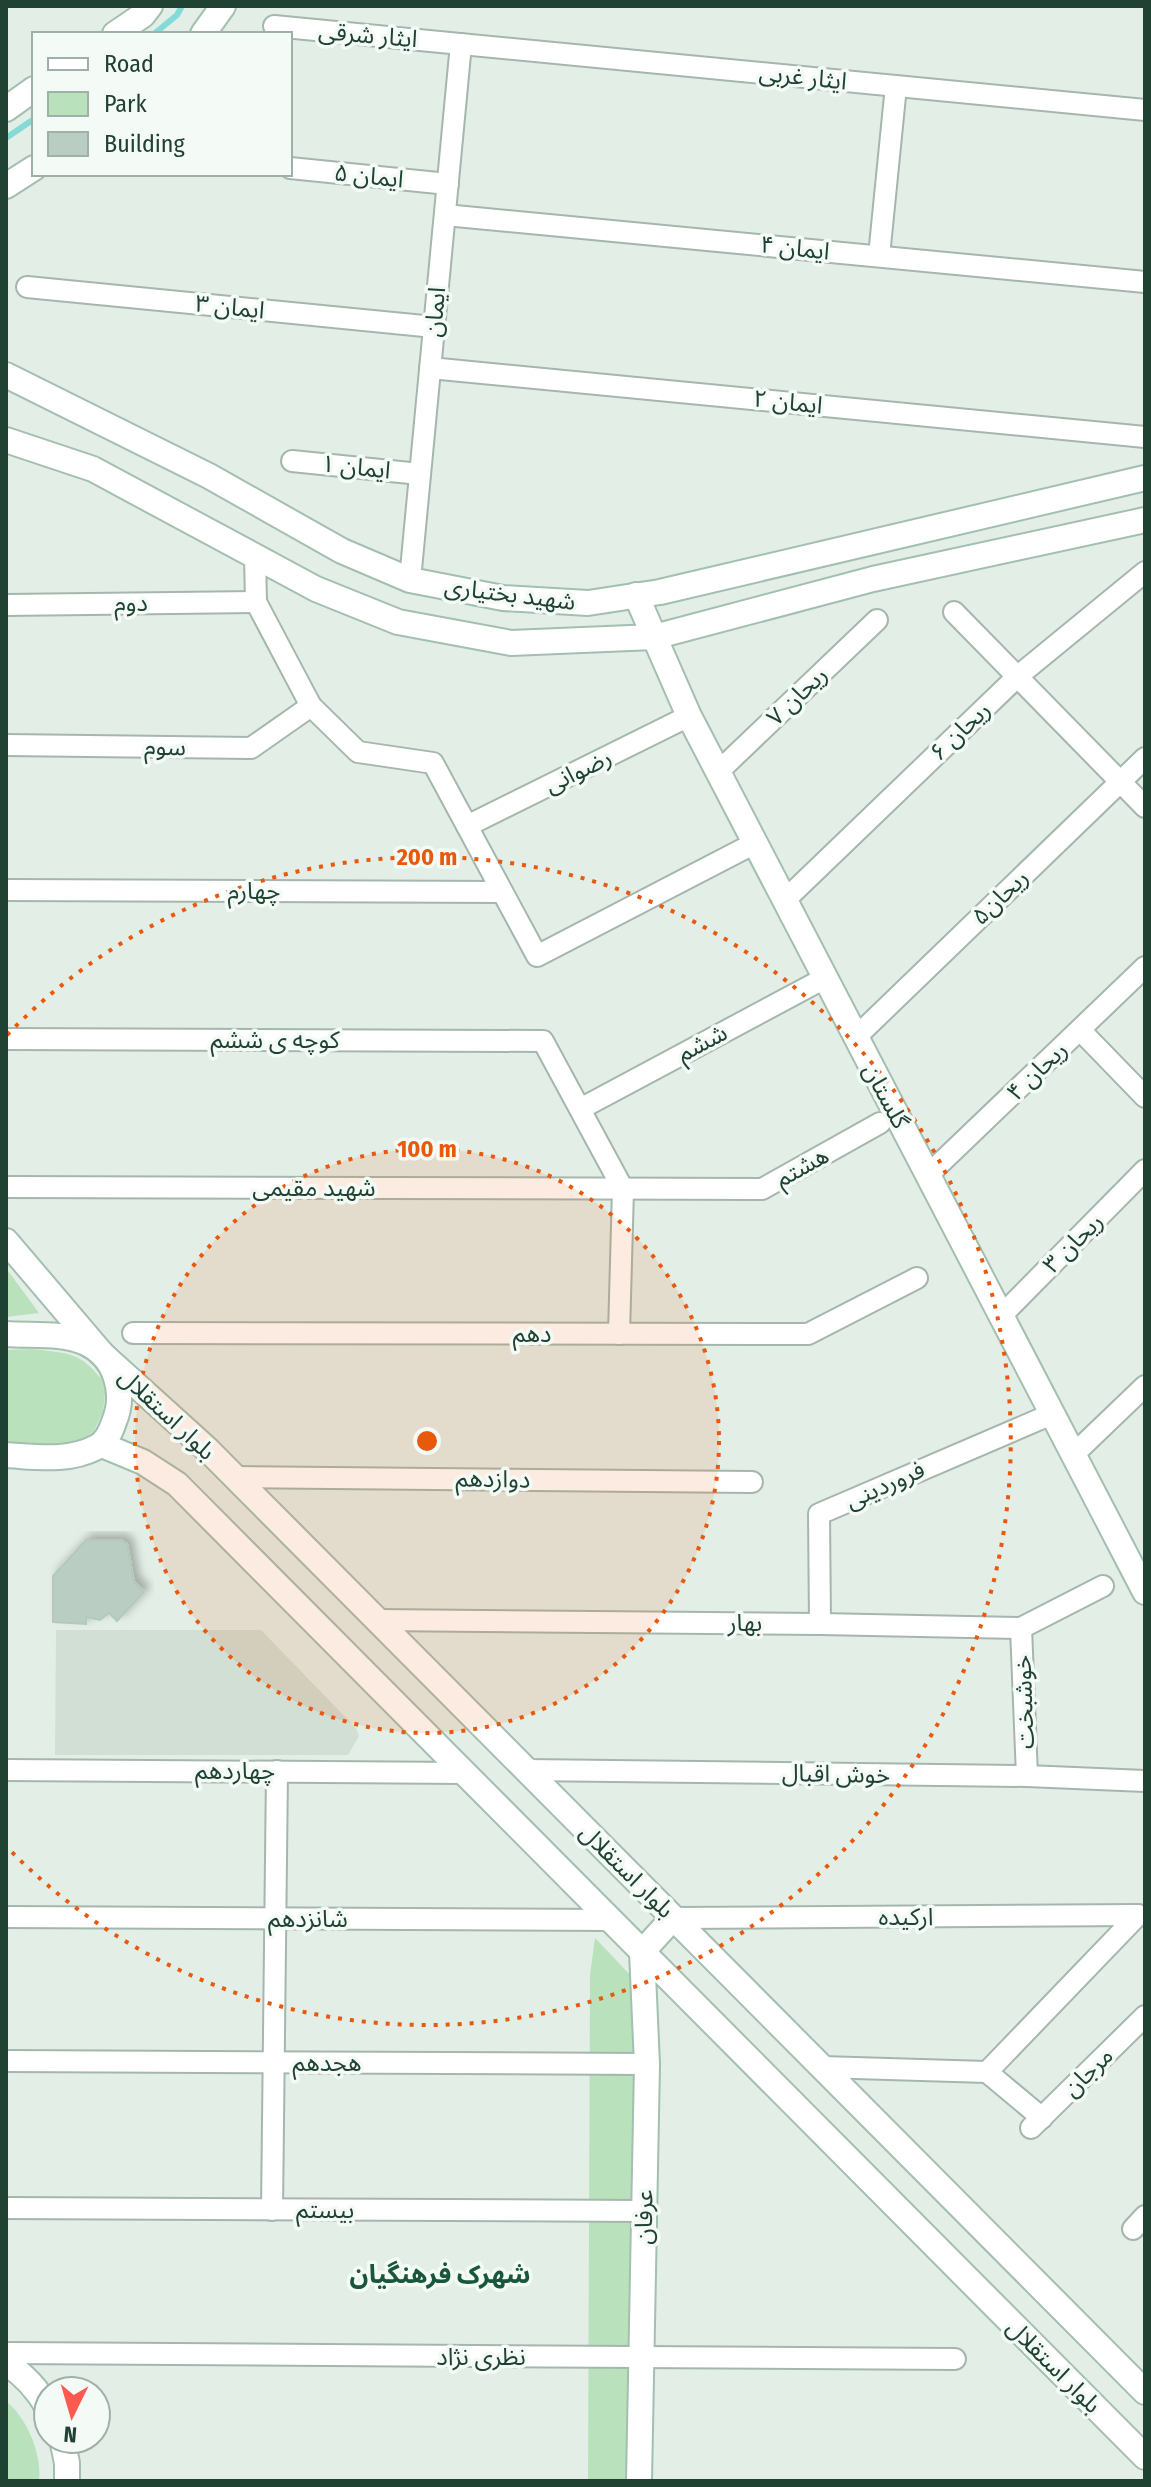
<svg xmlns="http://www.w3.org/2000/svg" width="1151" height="2487" font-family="'Fira Sans Condensed','Noto Sans Arabic',sans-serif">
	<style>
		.built { fill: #d1dfd5 }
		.green { fill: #b9e2bc }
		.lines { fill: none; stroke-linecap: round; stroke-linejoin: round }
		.stream { stroke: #84dad7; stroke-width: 6 }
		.building { fill: #bacdc2; stroke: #b4c9bc; stroke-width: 2; filter: url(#shadow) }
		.street-casing { stroke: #a5b7ad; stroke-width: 24 }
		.secondary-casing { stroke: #a3bfaf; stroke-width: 28 }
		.street { stroke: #fff; stroke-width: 20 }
		.secondary { stroke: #fff; stroke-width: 24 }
		.ring { fill: none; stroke: #e8590c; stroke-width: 4; stroke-dasharray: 4 8 }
		.labels { text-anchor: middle; stroke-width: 7; stroke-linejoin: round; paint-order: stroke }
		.street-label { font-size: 24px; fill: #204232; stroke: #f4faf6 }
		.neighbourhood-label { font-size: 26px; font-weight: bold; fill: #19573c; stroke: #f4faf6 }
		.centre { fill: #e8590c; stroke: #f4faf6; stroke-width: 4 }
		.ring-label { font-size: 24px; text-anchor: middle; font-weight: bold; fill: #e8590c; stroke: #f4faf6; stroke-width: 7; stroke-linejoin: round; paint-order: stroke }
	</style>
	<defs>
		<filter id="shadow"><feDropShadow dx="5.5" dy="-5.5" stdDeviation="4" flood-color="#0004"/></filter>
	</defs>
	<rect width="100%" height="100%" fill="#e3eee7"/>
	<path class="built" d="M56,1630H261L356,1728L359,1736L348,1755H55Z"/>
	<g class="green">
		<path d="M6,1268L39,1313L6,1317Z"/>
		<path d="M32,1349C72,1354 80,1351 106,1385L103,1412L90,1439L61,1446L6,1443V1350Z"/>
		<path d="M595,1938L636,1981L630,2481H588L590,1975Z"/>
		<path d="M6,2401C27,2418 42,2454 39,2481H6Z"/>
	</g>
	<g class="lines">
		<g class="stream">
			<path d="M154,34L177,15L182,6"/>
			<path d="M6,138L34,119"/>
		</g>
	</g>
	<path class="building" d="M86,1540H121L127,1544L134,1582L144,1592L117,1621L109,1613L100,1620L86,1617V1624L53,1622V1576Z"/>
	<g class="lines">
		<g class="street-casing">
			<g id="street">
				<path d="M274,26L1145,110"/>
				<path d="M290,168L448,184"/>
				<path d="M445,215L1145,282"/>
				<path d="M879,256L896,86"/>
				<path d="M27,287L434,327"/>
				<path d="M430,368L1145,437"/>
				<path d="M292,461L420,474"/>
				<path d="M255,556L256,602L311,706L358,752L433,763L537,956L755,843"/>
				<path d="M410,580L461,44"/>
				<path d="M6,605L256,602"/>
				<path d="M954,612L1145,807"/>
				<path d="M6,745L251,748L311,706"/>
				<path d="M718,772L877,620"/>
				<path d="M467,826L689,716"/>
				<path d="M6,890L502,892"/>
				<path d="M785,900L1018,676L1145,572"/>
				<path d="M1080,1030L1145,1097"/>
				<path d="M856,1037L1145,758"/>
				<path d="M6,1039L543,1041L623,1189L619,1334"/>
				<path d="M580,1109L825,978"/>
				<path d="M928,1175L1145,967"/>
				<path d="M6,1187L762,1189L880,1123"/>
				<path d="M1001,1316L1145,1170"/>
				<path d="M133,1333L808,1334L917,1278"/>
				<path d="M1073,1455L1145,1386"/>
				<path d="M235,1477L752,1482"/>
				<path d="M377,1620L820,1624L1021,1628L1103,1586"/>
				<path d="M820,1624L819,1514L1052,1414"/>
				<path d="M1021,1628L1027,1776"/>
				<path d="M6,1770L464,1773"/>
				<path d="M526,1770L1027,1776L1145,1781"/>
				<path d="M6,1917L611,1920"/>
				<path d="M673,1918L1138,1915"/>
				<path d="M6,2061L647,2064"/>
				<path d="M822,2067L987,2072"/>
				<path d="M987,2072L1138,1915"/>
				<path d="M987,2072L1042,2118"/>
				<path d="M1031,2128L1145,2016"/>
				<path d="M6,2208L644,2211"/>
				<path d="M272,2210L277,1771"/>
				<path d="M1133,2229L1145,2216"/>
				<path d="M6,2353L955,2359"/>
			</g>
		</g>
		<g class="secondary-casing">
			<g id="secondary">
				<path d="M115,34L143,15L150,6"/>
				<path d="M203,34L223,6"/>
				<path d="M6,109L34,89"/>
				<path d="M6,186L34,168"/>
				<path d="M6,375L209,476L342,551L410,580L503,598L588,603L660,592L1145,478"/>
				<path d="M6,440L93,469L316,589L398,622L511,643L654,637L873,579L1145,520"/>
				<path d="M636,595L689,716L1145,1592"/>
				<path d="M6,1241L103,1355L208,1450L1145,2392"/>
				<path d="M6,1334C31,1336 63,1332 86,1343C116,1357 126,1393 114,1422C111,1431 106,1442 97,1447C68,1462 38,1457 6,1455"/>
				<path d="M102,1445L143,1462L177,1484L1145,2457"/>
				<path d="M6,2363C23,2374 38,2390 48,2408"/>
				<path d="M62,2439L67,2463V2481"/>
				<path d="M639,2481L647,2064L642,1952L673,1918"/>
			</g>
		</g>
		<use href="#street" class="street"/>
		<use href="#secondary" class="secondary"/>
	</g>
	<circle cx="427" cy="1441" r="292" fill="#e8590c" fill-opacity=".12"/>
	<g class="ring">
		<circle cx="427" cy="1441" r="292"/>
		<path d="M7 1035A584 584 0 1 1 7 1847"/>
	</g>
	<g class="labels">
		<g class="street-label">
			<text transform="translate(368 35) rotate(5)" y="8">ایثار شرقی</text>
			<text transform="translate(803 77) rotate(6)" y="8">ایثار غربی</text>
			<text transform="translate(369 176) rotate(6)" y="8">ایمان ۵</text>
			<text transform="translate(795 248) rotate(6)" y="8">ایمان ۴</text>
			<text transform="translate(230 307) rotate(6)" y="8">ایمان ۳</text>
			<text transform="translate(435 312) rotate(-85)" y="8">ایمان</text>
			<text transform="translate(788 402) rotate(6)" y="8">ایمان ۲</text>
			<text transform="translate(356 467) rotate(6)" y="8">ایمان ۱</text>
			<text transform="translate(510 594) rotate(7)" y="8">شهید بختیاری</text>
			<text transform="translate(131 603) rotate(-1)" y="8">دوم</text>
			<text transform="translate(797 696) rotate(-44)" y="8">ریحان ۷</text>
			<text transform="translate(960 731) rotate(-44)" y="8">ریحان ۶</text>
			<text transform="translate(165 747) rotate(1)" y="8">سوم</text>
			<text transform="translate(578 771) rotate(-26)" y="8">رضوانی</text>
			<text x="254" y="899">چهارم</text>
			<text transform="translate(1000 897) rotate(-44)" y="8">ریحان۵</text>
			<text x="275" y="1048">کوچه ی ششم</text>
			<text transform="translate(702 1043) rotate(-28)" y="8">ششم</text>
			<text transform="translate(1037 1071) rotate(-44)" y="8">ریحان ۴</text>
			<text transform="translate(886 1096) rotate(62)" y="8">گلستان</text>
			<text transform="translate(802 1167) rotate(-29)" y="8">هشتم</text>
			<text x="314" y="1196">شهید مقیمی</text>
			<text transform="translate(1073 1243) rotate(-45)" y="8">ریحان ۳</text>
			<text x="532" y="1342">دهم</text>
			<text transform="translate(167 1414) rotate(43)" y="8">بلوار استقلال</text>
			<text transform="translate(493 1479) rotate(1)" y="8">دوازدهم</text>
			<text transform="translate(885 1485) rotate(-24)" y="8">فروردینی</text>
			<text x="745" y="1631">بهار</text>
			<text transform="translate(1024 1702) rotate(-92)" y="8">خوشبخت</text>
			<text x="235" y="1779">چهاردهم</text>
			<text transform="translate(836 1774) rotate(1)" y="8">خوش اقبال</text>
			<text transform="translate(627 1871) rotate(45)" y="8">بلوار استقلال</text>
			<text x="906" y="1925">ارکیده</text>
			<text x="308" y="1927">شانزدهم</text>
			<text x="327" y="2071">هجدهم</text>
			<text transform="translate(1088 2072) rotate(-44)" y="8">مرجان</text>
			<text x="325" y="2218">بیستم</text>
			<text transform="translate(644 2217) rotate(-89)" y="8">عرفان</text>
			<text x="481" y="2365">نظری نژاد</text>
			<text transform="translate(1054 2366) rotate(45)" y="8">بلوار استقلال</text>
		</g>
		<g class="neighbourhood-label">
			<text x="440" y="2283">شهرک فرهنگیان</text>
		</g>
	</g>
	<circle cx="427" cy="1441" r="12" class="centre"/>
	<g class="ring-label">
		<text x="427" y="865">200 m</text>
		<text x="427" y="1157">100 m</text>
	</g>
	<rect width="1151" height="2487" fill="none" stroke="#204232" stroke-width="16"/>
	<rect x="32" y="32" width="260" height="144" fill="#f4faf6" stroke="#9fb0a8" stroke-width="2"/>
	<rect x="48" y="58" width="40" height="12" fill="#ffffff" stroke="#9fb0a8" stroke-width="2"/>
	<text x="104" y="72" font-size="24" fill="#204232">Road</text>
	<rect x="48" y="92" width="40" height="24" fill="#b9e2bc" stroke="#9fb0a8" stroke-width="2"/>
	<text x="104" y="112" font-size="24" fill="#204232">Park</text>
	<rect x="48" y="132" width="40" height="24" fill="#bacdc2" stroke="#9fb0a8" stroke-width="2"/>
	<text x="104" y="152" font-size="24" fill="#204232">Building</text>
	<g transform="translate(72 2415) rotate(185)"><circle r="38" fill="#f4faf6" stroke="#9fb0a8" stroke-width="2"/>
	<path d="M0-6L14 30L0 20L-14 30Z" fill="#ff5950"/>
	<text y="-12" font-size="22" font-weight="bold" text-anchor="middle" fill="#204232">N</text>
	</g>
</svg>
